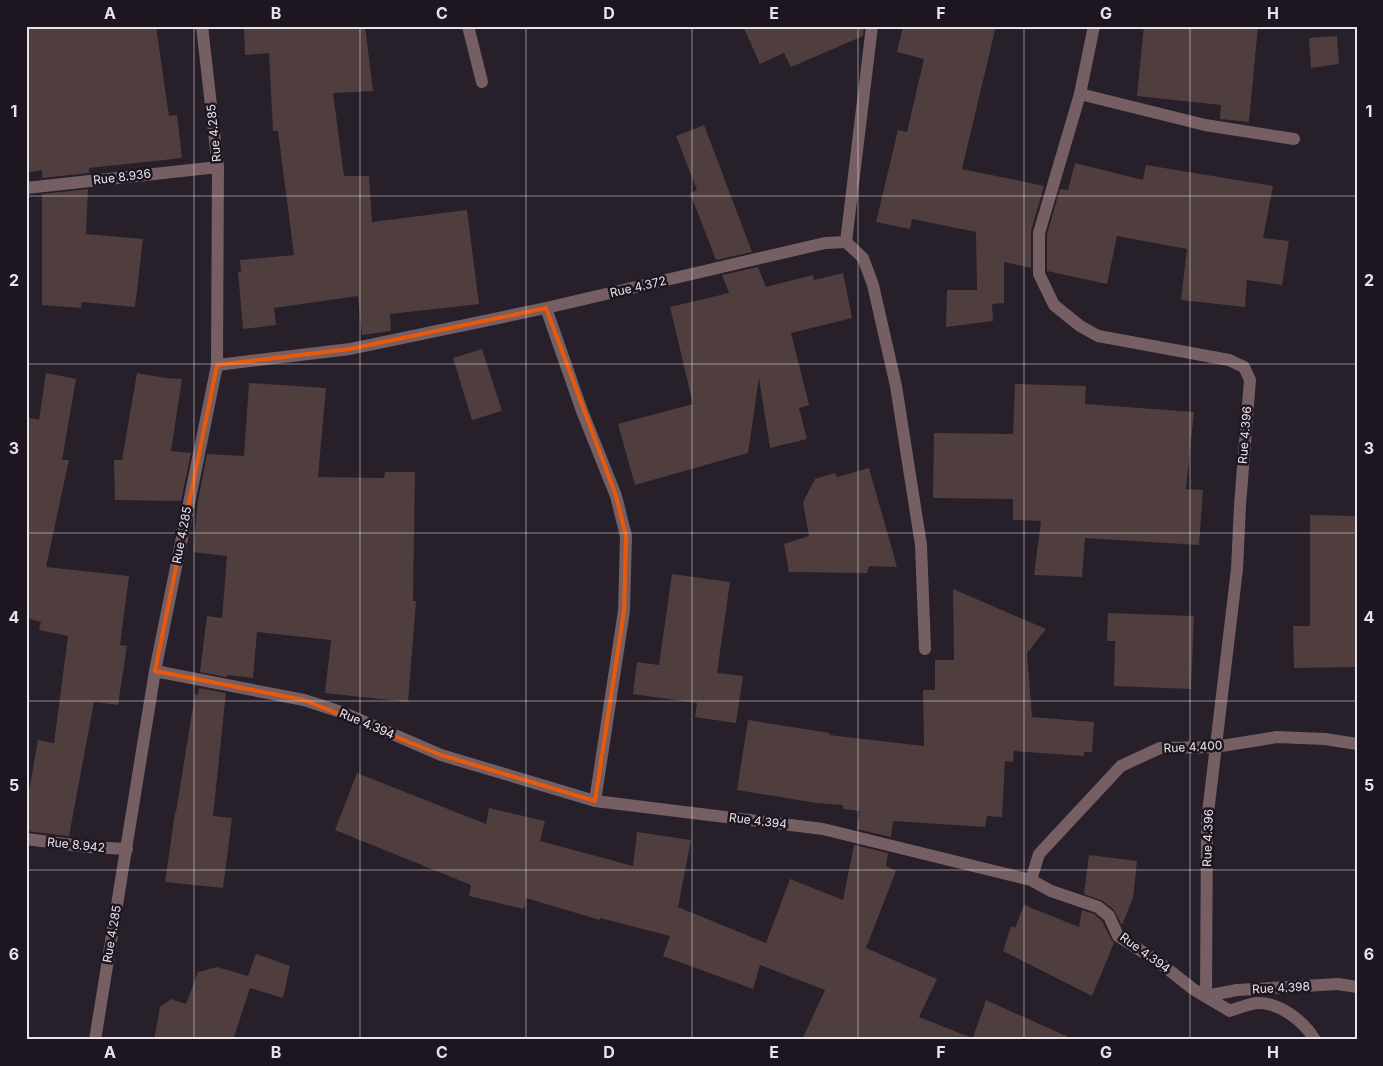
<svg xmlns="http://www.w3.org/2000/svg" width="1383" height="1066" font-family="Inter,sans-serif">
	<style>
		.building { fill: #4f3e3d }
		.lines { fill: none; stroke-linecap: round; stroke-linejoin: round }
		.street { stroke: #755f63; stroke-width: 12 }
		.marked { fill: none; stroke: #e8590c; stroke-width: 4; stroke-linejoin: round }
		.grid { fill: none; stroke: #e8e3eb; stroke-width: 1; stroke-opacity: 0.55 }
		.labels { text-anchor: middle; stroke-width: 5; stroke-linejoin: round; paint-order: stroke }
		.street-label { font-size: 12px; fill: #e8e3eb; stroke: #1d1520 }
		.neatline { fill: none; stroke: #e8e3eb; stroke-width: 2 }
		.grid-label { font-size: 16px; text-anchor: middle; font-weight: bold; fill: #e8e3eb }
	</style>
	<rect width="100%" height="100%" fill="#271f2a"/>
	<g class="building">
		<path d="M26,26H156L169,116L177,115L182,158L89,168V173L42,178V170L26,173Z"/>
		<path d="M244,26H365L373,91L333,93L344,176H369L372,222L467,210L479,304L390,314L391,331L362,335L358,296L274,308L276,325L243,329L238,272H241L240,260L294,255L278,131H273L269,53L245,55Z"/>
		<path d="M743,26H864L863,36L791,67L784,53L760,64Z"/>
		<path d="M903,26H996L962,169L1044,186L1031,231V268L1004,262V303L992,304L993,321L946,327L947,290H977L976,232L912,219L910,229L876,222L898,130L907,132L924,59L897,52Z"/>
		<path d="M1144,26H1258L1249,122L1220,119L1221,105L1137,96Z"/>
		<path d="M1337,36L1339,64L1311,68L1309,38Z"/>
		<path d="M704,125L752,252L716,260L690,193L697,190L676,136Z"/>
		<path d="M1075,163L1143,180L1146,165L1273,186L1263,238L1289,241L1282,285L1247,280L1245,307L1181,300L1187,249L1117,236L1107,284L1047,271V234L1060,189L1068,190Z"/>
		<path d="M88,189L86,234L143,239L135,307L82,302L81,308L42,305V194Z"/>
		<path d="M758,267L766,287L813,275L814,280L843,273L852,318L791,333L809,405L799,408L807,439L770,448L759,378L748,453L635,485L618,424L693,404L670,307L729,293L722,275Z"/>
		<path d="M482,349L502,411L472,420L453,358Z"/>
		<path d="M46,373L76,379L62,460H69L46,567L129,576L120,645L127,646L118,705L94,702L69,836L26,831V808L38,740L54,743L68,636L39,630L41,622L26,618V417L39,420Z"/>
		<path d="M137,373L165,378L182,379L171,451L191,453L181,501L115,500L114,460H122Z"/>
		<path d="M249,383L326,388L318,477L384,478L385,472H415L413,601H416L408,702L325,693L331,640L257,632L253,678L227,675V677L200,672L207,616L222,618L227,556L193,552L198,501L207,454L244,456Z"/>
		<path d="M1015,384L1086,386L1085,404L1194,412L1186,489L1203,490L1199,545L1085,538L1082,577L1034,575L1041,521L1013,520V499L933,498L934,433L1013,434Z"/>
		<path d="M869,468L897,567L869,566L867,573L789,572L784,544L809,536L803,502L815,479L835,473L837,477Z"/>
		<path d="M1310,515L1357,516V667L1294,668L1293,626H1310Z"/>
		<path d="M672,574L730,582L717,673L743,676L736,723L695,717L697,703L633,694L637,662L659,665Z"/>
		<path d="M953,589L1046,629L1027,653L1032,717L1094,722L1092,752H1084V756L1014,751L1013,762L1005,761L1002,817L987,816L985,827L893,821L891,837L857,829L860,811L843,809V805L816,803L737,790L748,720L830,733L829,735L924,746L923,690H935V660H954Z"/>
		<path d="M1108,613L1194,616L1191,689L1114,686L1115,641H1107Z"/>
		<path d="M199,688L226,693L213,816L232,818L223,888L165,882L175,812H176L195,694L198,695Z"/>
		<path d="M357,773L486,824L489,808L545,821L540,841L633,866L637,832L691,840L678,907L766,943L790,879L843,900L854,845L888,853L886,866L896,871L866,948L937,979L919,1017L972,1038V1040H802L825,990L760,965L753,989L663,956L670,936L600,918V920L526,898L524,909L469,896L471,885L335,830Z"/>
		<path d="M1089,855L1137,861L1133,898L1122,925L1114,910L1103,901L1084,894Z"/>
		<path d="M1024,905L1079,927L1082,910L1094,914L1102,921L1111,939L1114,943L1092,996L1003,951L1011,926L1015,928Z"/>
		<path d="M256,954L290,966L283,998L250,988L233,1040H154L160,1007L171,999L186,1004L198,972L217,967L248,976Z"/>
		<path d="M986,1000L1075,1040H972Z"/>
	</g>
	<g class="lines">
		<g class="street">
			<path d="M468,26L482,82"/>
			<path d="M1094,26L1080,94L1039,233V274L1054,305L1080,326L1098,336L1229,360L1244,367L1250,380L1240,505L1237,569L1207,821L1206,996L1237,990L1338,984L1357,987"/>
			<path d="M1080,94L1205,125L1294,139"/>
			<path d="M26,188L218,167"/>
			<path d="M846,242L863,258L873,285L896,386L921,545L925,649"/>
			<path d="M546,308L582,411L616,496L626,536L624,611L595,801"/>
			<path d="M217,365L350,349L546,308L825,243L846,242L872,26"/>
			<path d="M155,671L304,700L344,713L441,755L595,801L823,829L1031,880L1051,891L1098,907L1109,916L1118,936L1160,963L1193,989L1230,1011C1238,1008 1248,1004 1257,1003C1279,1002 1304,1021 1315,1040"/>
			<path d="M26,839L88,847L127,849"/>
			<path d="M1031,880L1039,854L1121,766L1160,748L1215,747L1277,737L1325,739L1357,744"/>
			<path d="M95,1040L155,671L217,365L218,167L202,26"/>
		</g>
	</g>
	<path class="marked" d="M546,308L616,496L626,536L624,611L595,801L441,755L304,700L155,671L217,365L350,349Z"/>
	<path class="grid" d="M194,26V1040M360,26V1040M526,26V1040M692,26V1040M858,26V1040M1024,26V1040M1190,26V1040M26,196H1357M26,364H1357M26,533H1357M26,701H1357M26,870H1357"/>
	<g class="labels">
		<g class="street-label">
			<text transform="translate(214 133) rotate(-96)" y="4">Rue 4.285</text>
			<text transform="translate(122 177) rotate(-7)" y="4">Rue 8.936</text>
			<text transform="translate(638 287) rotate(-13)" y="4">Rue 4.372</text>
			<text transform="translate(1245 435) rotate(-85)" y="4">Rue 4.396</text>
			<text transform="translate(182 535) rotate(-79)" y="4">Rue 4.285</text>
			<text transform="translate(367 724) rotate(23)" y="4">Rue 4.394</text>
			<text transform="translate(1193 747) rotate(-3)" y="4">Rue 4.400</text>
			<text transform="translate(758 821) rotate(7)" y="4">Rue 4.394</text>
			<text transform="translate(1208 838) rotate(-88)" y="4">Rue 4.396</text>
			<text transform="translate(76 845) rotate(6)" y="4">Rue 8.942</text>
			<text transform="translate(112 934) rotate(-80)" y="4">Rue 4.285</text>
			<text transform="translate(1145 953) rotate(36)" y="4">Rue 4.394</text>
			<text transform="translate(1281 988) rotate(-3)" y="4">Rue 4.398</text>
		</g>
	</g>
	<rect width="1383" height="1066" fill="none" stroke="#1d1520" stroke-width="55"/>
	<rect x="28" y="28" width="1328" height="1010" class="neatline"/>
	<g class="grid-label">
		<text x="110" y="19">A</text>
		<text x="276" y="19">B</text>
		<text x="442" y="19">C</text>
		<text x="609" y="19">D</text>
		<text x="774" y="19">E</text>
		<text x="941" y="19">F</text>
		<text x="1106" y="19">G</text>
		<text x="1273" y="19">H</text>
		<text x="14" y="117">1</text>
		<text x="1369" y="117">1</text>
		<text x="14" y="286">2</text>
		<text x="1369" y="286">2</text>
		<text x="14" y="454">3</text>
		<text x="1369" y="454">3</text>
		<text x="14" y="623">4</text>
		<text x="1369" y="623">4</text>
		<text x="14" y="791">5</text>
		<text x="1369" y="791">5</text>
		<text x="14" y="960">6</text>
		<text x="1369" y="960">6</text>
		<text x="110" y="1058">A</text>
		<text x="276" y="1058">B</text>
		<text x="442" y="1058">C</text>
		<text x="609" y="1058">D</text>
		<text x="774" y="1058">E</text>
		<text x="941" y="1058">F</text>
		<text x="1106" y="1058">G</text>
		<text x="1273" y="1058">H</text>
	</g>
</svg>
